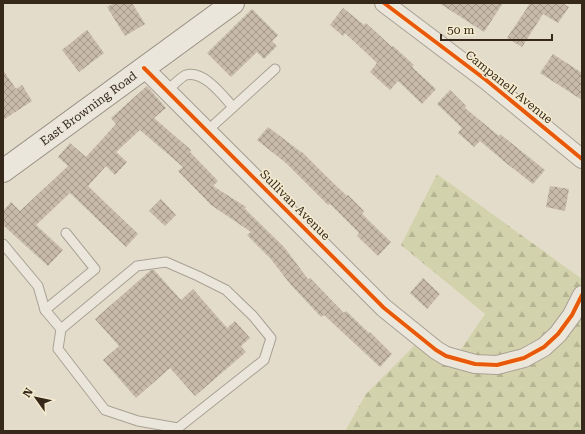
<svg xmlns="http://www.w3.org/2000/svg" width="585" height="434" font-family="'Roboto Serif',serif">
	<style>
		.forest { fill: url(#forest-firs) }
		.building { fill: url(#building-cross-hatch) }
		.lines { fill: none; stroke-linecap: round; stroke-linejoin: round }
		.lane-casing { stroke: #a8a194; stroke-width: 11 }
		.street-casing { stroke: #a8a194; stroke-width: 20 }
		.secondary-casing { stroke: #989084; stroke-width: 24 }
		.lane { stroke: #ebe6dc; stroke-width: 9 }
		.street { stroke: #ebe6dc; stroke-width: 18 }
		.secondary { stroke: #ebe6dc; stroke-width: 22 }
		.cycleway-casing { stroke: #f5ebcf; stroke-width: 6 }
		.cycleway { stroke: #e8590c; stroke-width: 4 }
		.labels { text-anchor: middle; stroke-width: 3; stroke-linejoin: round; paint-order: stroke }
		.street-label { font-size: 12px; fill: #36291c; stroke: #f5ebcf }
	</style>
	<defs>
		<pattern id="forest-firs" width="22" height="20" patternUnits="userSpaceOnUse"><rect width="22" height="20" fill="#d2d3ac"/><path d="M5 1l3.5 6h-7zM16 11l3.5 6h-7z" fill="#b5b593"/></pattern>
		<pattern id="building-cross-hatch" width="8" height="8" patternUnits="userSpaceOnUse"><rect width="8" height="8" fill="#c7baab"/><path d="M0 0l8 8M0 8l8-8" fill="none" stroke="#a2978a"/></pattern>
	</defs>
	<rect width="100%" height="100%" fill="#e4dcca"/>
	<path class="forest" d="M437,174L582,279V431H345L366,394L422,338L453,361L485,314L401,245Z"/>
	<g class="building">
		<path d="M114,3H132L145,24L125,36L107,7Z"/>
		<path d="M439,3H503L484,32Z"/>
		<path d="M527,3H562L569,7L558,23L543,14L522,47L507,38L529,5Z"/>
		<path d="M343,8L364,25L366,23L392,47L393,46L414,65L412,67L436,89L422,104L398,81L390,90L370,72L377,63L345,33L343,36L330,25Z"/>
		<path d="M252,9L278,35L272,41L277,46L264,59L257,52L231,77L207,53Z"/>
		<path d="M87,30L104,53L79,72L62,50Z"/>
		<path d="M553,54L582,73V100L540,73Z"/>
		<path d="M3,70L16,89L22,85L32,101L3,120Z"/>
		<path d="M147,86L166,108L154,118L191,150L190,152L218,181L213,186L246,207L245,209L284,247L308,279L310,278L344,313L346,311L369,333L370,332L392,354L380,367L324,315L321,317L291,285L270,258L247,235L251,232L211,205L178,171L183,167L140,130L116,152L127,162L115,175L106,166L88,186L138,234L126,247L70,193L36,225L63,250L48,266L3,225V211L11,202L20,211L68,166L58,157L70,143L86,157L116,124L111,118Z"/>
		<path d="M450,90L466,106L465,108L499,136L500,134L545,170L533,184L506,163L480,141L474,147L458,133L462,128L437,104Z"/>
		<path d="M268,127L301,152H302L326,176L347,196L348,195L364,211L362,214L391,242L378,256L357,236L359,233L330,204L328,205L286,163L257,140Z"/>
		<path d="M550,186L569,189L565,211L546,207Z"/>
		<path d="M161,199L176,215L165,226L149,211Z"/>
		<path d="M151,270H154L181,300L193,289L227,328L235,321L250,338L241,346L246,352L195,396L170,368L136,398L103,360L119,346L95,319Z"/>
		<path d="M423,278L440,294L427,309L410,293Z"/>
	</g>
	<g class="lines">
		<g class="lane-casing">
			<g id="lane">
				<path d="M167,91C171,87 181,77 186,75C204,70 223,96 233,107"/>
				<path d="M207,131L275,69"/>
				<path d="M3,244L38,286L45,310L61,329L58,349L105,410L138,421L178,428L264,360L271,338L253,316L226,290L198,276L166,262L137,266L61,329"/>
				<path d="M45,310L95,269L66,233"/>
			</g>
		</g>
		<g class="street-casing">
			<g id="street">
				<path d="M384,3L486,80L582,159"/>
				<path d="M144,68L384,308L436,350L446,356L475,364L497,365L524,358L544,347L558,334L572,315L582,295"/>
			</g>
		</g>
		<g class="secondary-casing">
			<g id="secondary">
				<path id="s1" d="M3,171L233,3"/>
			</g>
		</g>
		<use href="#lane" class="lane"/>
		<use href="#street" class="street"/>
		<use href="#secondary" class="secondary"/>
		<g class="cycleway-casing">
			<g id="cycleway">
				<path d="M384,3L486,80L582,159"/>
				<path d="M144,68L384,308L436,350L446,356L475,364L497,365L524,358L544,347L558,334L572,315L582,295"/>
			</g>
		</g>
		<use href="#cycleway" class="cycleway"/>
	</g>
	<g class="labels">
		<g class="street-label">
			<text transform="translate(509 87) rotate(39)" y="4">Campanell Avenue</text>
			<text dy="4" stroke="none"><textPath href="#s1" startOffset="106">East Browning Road</textPath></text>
			<text transform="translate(295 205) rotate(45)" y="4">Sullivan Avenue</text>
		</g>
	</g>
	<rect width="585" height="434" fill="none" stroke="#36291c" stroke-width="8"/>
	<g transform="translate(36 398) rotate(303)" stroke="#f5ebcf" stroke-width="3" paint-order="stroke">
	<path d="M0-3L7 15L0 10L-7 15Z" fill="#36291c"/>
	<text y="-6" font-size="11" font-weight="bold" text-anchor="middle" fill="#36291c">N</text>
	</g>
	<path d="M441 34v6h111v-6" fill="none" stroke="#36291c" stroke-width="2"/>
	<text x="447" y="34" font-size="12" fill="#36291c" stroke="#f5ebcf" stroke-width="3" paint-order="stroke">50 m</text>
</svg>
